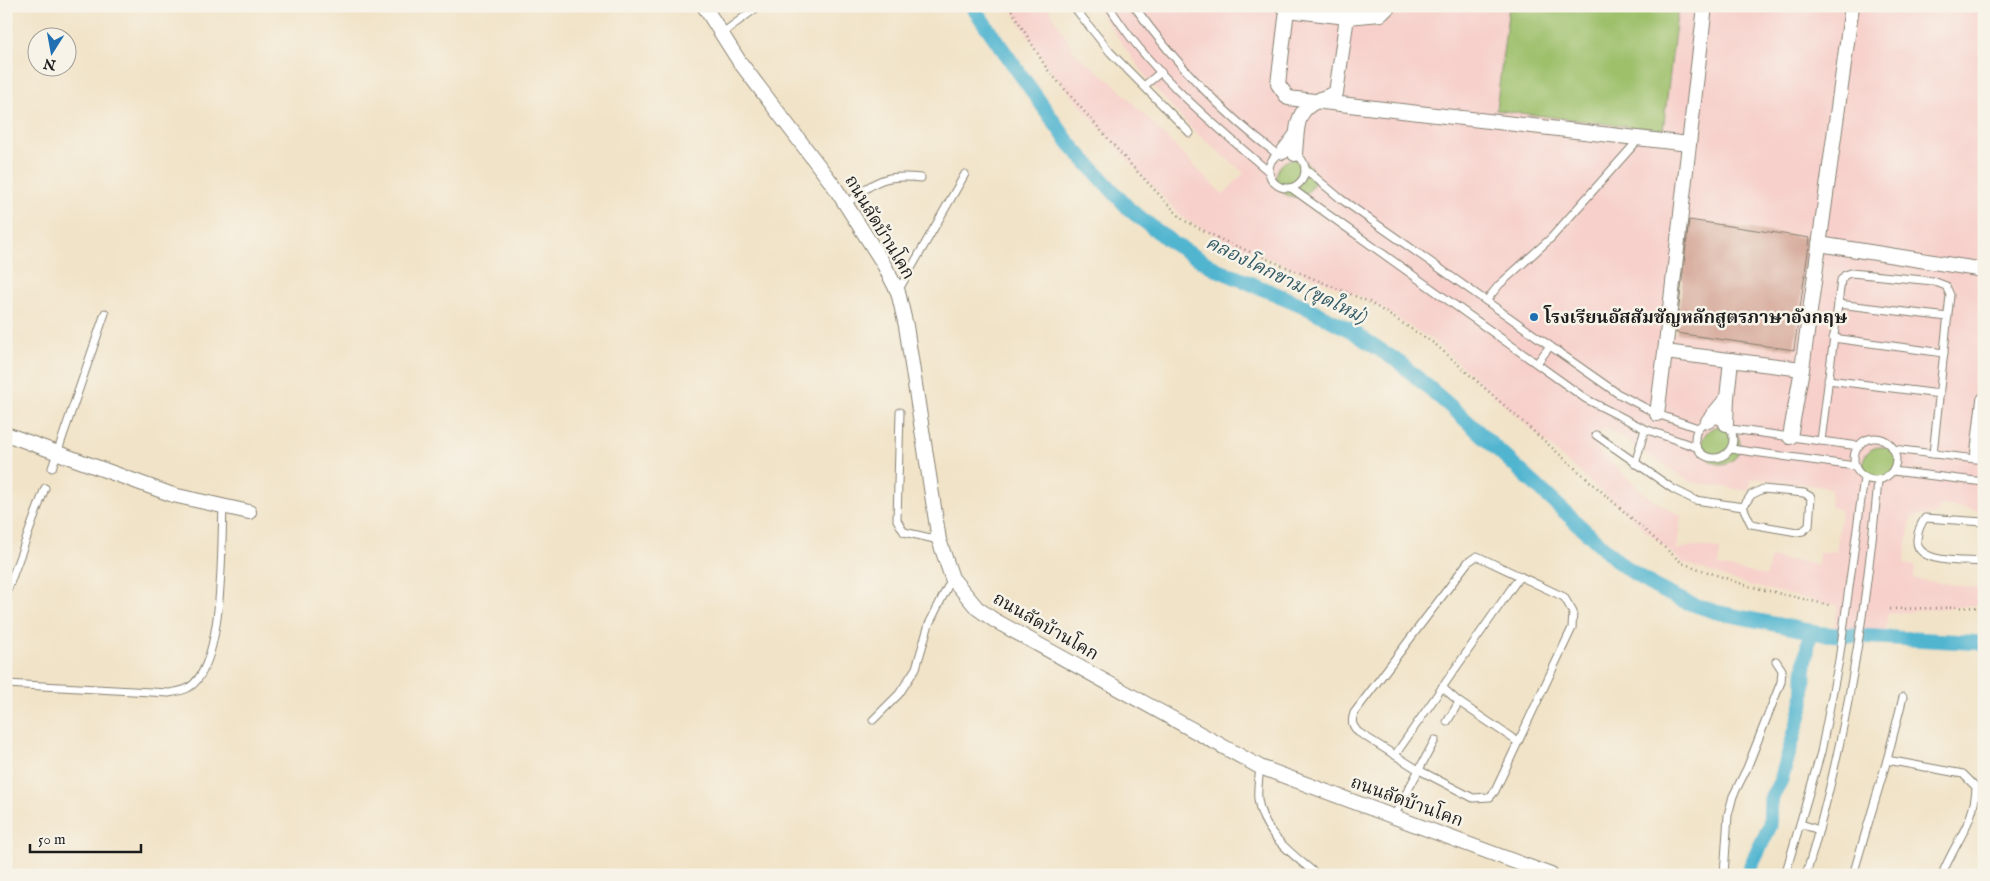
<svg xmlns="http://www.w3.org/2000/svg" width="1990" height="881" font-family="'IM FELL English','Noto Serif Thai',serif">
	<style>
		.built { fill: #f7d0cb; fill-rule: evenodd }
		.green { fill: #9dc06a; stroke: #5c6e43 }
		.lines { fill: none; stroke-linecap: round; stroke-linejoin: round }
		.canal { stroke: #51b5d0; stroke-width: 15 }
		.building { fill: #d1a091 }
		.lane-casing { stroke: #868072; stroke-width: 9 }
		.street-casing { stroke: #868072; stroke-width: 16 }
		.path { stroke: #868072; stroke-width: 2.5; stroke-dasharray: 1 4; stroke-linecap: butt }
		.lane { stroke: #fff; stroke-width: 7 }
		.street { stroke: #fff; stroke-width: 14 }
		.poi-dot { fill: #1f6fb2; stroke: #f7f3e8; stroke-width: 2 }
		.labels { text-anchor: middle; stroke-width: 5; stroke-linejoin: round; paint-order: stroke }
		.street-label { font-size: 18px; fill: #1c1c1c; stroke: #f7f3e8 }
		.poi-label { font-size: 18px; font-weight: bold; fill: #1c1c1c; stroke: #f7f3e8; text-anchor: start }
		.water-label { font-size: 19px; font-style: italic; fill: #315964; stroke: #f7f3e8 }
	</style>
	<rect width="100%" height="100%" fill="#f7f3e8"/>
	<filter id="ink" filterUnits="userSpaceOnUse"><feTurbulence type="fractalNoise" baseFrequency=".02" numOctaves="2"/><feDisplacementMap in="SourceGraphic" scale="10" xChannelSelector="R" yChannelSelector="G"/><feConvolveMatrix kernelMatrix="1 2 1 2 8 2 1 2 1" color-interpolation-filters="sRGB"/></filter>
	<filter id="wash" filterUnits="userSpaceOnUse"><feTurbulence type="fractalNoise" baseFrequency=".0096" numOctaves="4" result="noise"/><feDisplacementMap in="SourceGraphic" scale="20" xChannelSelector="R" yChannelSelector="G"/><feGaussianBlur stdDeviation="1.12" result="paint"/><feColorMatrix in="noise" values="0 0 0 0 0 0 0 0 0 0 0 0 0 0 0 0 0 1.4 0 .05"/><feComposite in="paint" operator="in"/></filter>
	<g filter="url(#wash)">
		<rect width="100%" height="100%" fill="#f1e3c7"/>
		<path class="built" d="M1010,6H1047L1076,54L1114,84L1223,195L1244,173L1193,130L1151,84L1095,6H1509L1496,110L1663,130L1678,6H1984V511L1941,505L1937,514L1911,517L1904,564L1915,566L1914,579L1984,589V604L1888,614L1885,635L1834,628L1838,606L1748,585L1682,562L1562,457L1436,343L1370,301L1223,239L1184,219L1133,166L1048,68ZM1687,220L1810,238L1794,350L1671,332ZM1606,428L1691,482L1749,491L1752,478L1831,488L1830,507L1841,510L1836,551L1819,553L1818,564L1770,557L1767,576L1718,566L1720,549L1692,546L1677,550L1681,516L1651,499L1598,451L1605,442L1598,435Z"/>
		<g class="green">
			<path d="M1509,6H1678L1663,131L1496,110Z"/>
			<circle cx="1295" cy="178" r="19"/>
			<circle cx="1721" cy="445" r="19"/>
			<circle cx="1880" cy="464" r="17"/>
		</g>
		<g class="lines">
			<g class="canal">
				<path d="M972,6L1069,143L1130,210L1174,244L1216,269L1302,305L1350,330L1400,363L1457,412L1622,565L1655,587L1686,602L1716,612L1823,634L1984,643"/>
				<path d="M1749,875L1751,865L1770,826L1771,799L1781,780L1803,704L1804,672L1810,631"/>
			</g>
		</g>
		<g id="blocks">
			<path class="building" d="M1689,220L1810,238L1794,350L1676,333Z"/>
		</g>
	</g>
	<g filter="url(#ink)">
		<use href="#blocks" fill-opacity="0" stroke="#868072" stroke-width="1"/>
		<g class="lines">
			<g class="lane-casing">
				<g id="lane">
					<path d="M1073,6L1110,52L1190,133"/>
					<path d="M1109,6C1149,71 1211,122 1268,171"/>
					<path d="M1134,6C1175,63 1221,112 1277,154"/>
					<path d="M721,34L759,6"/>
					<path d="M1144,86L1161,72"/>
					<circle cx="1287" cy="170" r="18"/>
					<path d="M1305,169L1341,199L1617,393L1657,414L1698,428"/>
					<path d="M1291,188L1586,399L1645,429L1696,447"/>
					<path d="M846,204C876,181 881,174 921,178"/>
					<path d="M898,291L965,174"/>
					<path d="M1486,301L1499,285L1551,238L1639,139"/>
					<path d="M1838,304L1948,317"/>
					<path d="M1833,338L1944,353"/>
					<path d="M1537,363L1550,346"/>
					<path d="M1828,380L1940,394"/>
					<path d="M900,412L897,520L904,532L939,540"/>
					<circle cx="1714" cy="439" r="19"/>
					<path d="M1731,429L1859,446"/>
					<path d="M1596,435L1673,489L1695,500L1743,507"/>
					<circle cx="1875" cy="459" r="21"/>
					<path d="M1821,441L1841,280L1845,275L1851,273L1933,281L1946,286L1950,295L1933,454"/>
					<path d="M1731,449L1855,466"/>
					<path d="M1893,449L1984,460"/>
					<path d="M1635,464L1645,429"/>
					<path d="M52,468L105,313"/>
					<path d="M1893,471L1984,482"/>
					<path d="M1763,489L1804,493L1811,497L1809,526L1803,531L1797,532L1751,524L1743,507L1751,495Z"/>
					<path d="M1984,522L1925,518C1920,525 1918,530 1917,539C1915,565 1966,560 1984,562"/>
					<path d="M1477,556L1564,597L1573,612L1572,628L1495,791L1490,797L1473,798L1417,769L1358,732C1352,725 1351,722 1354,713L1468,562Z"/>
					<path d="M6,594L45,488"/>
					<path d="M6,684L169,693C175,692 183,691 188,688C225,668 221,546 223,507"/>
					<path d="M1442,687L1459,702L1518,742"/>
					<path d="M873,720L899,694L916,668L929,624L952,578"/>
					<path d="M1447,722L1459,702"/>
					<path d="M1395,755L1520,576"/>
					<path d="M1887,760L1963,774L1976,787C1975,823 1954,843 1942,875"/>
					<path d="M1260,767C1259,778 1257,789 1258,799C1262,834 1293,854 1317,875"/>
					<path d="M1394,816L1435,740"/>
					<path d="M1801,824L1819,830"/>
					<path d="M1724,875L1728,815L1733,796L1747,768L1781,682L1782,670L1776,661"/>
					<path d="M1785,875L1821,752L1839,660L1864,478"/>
					<path d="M1806,875C1845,747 1866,613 1878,481"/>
					<path d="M1853,875L1887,760L1903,697"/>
				</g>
			</g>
			<g class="street-casing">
				<g id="street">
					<path d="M704,6L739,61L834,186L883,263L898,292L906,326L939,540L952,578L977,608L994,620L1260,767L1551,875"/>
					<path d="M1282,6L1287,10L1278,84L1288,98L1689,144"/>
					<path d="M1287,10L1347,17L1336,93C1296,107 1298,115 1295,154"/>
					<path d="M1347,17L1381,14L1389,6"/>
					<path d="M1283,152L1296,135"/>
					<path d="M1819,244L1984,270"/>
					<path d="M1665,352L1705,6"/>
					<path d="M1727,398L1731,360"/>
					<path d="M1984,400L1978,453L1984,454"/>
					<path d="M1657,414L1665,352L1802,369L1852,6"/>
					<path d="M1708,421L1727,398L1726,424"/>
					<path d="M6,434L173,495L249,512"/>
					<path d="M1790,437L1802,369"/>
				</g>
			</g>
			<g class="path">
				<path d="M1009,6L1047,69L1132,166L1183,220L1222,240L1369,302L1435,344L1682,563L1748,586L1829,605"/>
				<path d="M1890,609L1984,607"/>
			</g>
			<use href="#lane" class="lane"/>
			<use href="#street" class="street"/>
		</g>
	</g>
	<circle class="poi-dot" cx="1534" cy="317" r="5"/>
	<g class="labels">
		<g class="street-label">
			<text transform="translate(880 227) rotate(59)" y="6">ถนนลัดบ้านโคก</text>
			<text transform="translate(1046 626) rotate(30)" y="6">ถนนลัดบ้านโคก</text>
			<text transform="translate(1407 801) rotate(20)" y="6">ถนนลัดบ้านโคก</text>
		</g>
		<g class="poi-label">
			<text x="1544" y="323">โรงเรียนอัสสัมชัญหลักสูตรภาษาอังกฤษ</text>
		</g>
		<g class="water-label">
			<text transform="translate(1287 279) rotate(26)" y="7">คลองโคกขาม (ขุดใหม่)</text>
		</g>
	</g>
	<rect width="1990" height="881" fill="none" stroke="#f7f3e8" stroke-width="25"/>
	<g transform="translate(52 52) rotate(191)"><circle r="24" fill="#f7f3e8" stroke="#9f9d96"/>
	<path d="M0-4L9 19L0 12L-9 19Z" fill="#1f6fb2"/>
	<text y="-8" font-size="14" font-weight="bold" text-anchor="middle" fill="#1c1c1c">N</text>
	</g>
	<path d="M30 844v8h111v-8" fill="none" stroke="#1c1c1c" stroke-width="2.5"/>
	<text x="38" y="844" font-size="15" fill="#1c1c1c" stroke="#f7f3e8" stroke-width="4" paint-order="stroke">50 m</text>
</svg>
